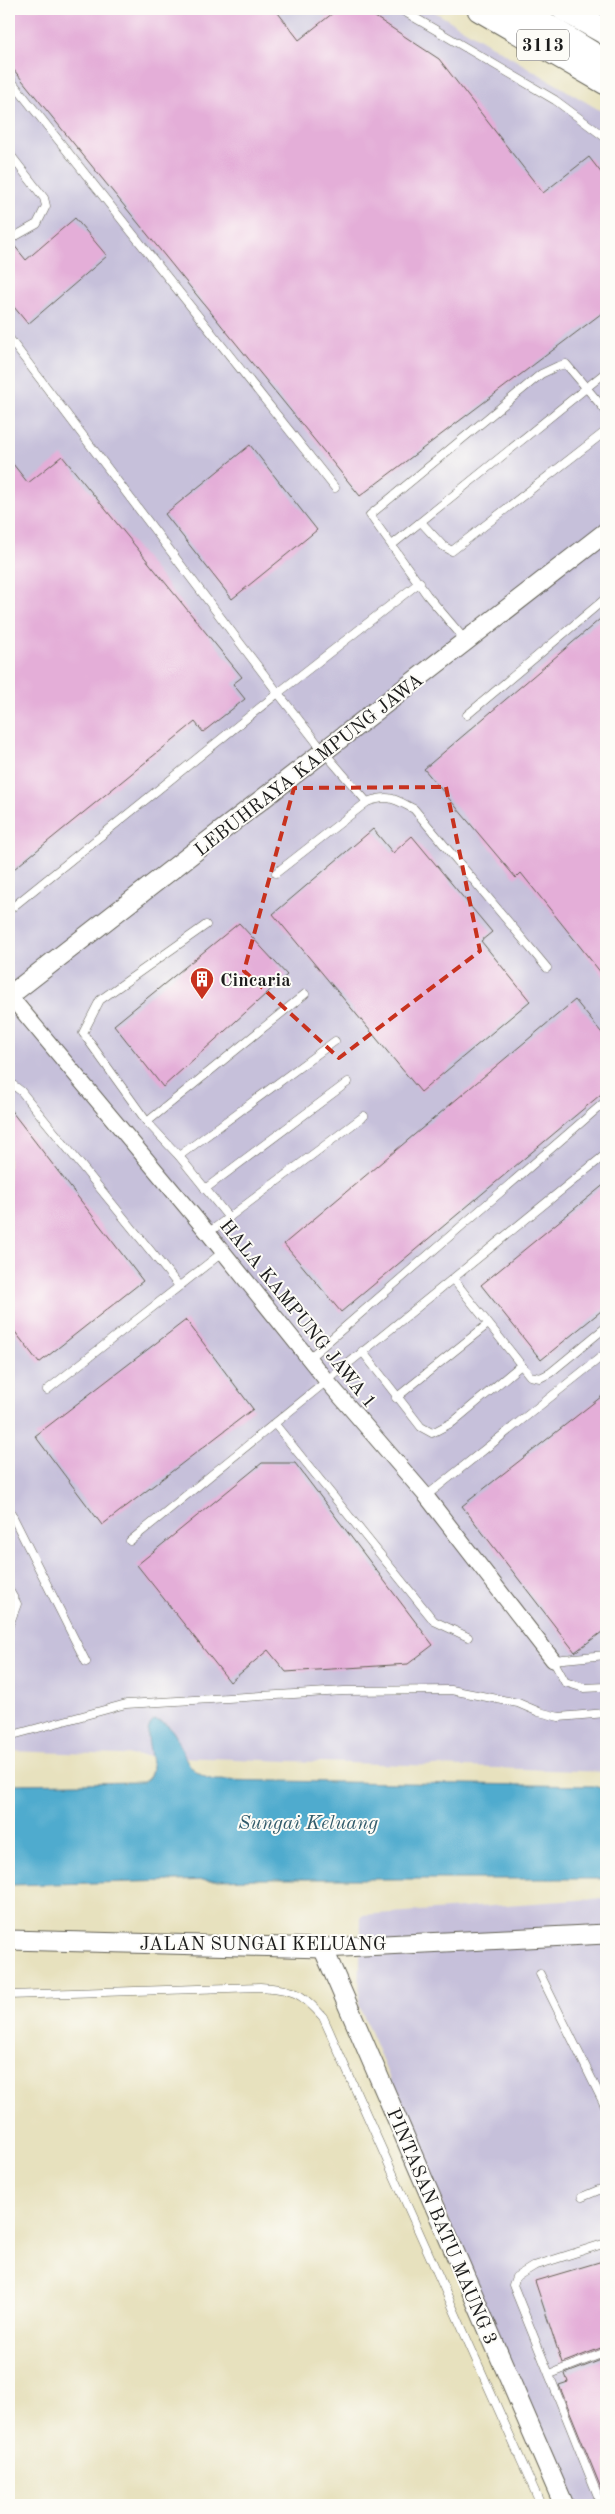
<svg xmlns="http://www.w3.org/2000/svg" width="615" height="2514" font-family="'Old Standard TT',serif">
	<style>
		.industrial { fill: #c6c0da }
		.water { fill: #50abce; stroke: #366475 }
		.building { fill: #e4aed8 }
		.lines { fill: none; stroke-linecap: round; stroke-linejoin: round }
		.service-casing { stroke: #636155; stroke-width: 9 }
		.minor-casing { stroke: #636155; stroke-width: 17 }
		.tertiary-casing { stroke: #636155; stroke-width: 21 }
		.trunk-casing { stroke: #636155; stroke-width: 27 }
		.service { stroke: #fff; stroke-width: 8 }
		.minor { stroke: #fff; stroke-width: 15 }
		.tertiary { stroke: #fff; stroke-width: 19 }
		.trunk { stroke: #fff; stroke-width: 25 }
		.marked { fill: none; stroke: #c8321e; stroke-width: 4; stroke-dasharray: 10 6; stroke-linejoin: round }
		.labels { text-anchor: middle; stroke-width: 4; stroke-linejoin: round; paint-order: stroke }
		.shield { fill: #fdfcf7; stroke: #605f5e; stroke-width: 1 }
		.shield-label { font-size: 18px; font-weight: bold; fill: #1c1c1c }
		.street-label { font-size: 19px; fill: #1c1c1c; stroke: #fdfcf7 }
		.poi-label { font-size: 19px; font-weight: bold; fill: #1c1c1c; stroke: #fdfcf7; text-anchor: start }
		.water-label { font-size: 20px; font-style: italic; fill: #335c6c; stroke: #fdfcf7 }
	</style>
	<rect width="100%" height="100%" fill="#fdfcf7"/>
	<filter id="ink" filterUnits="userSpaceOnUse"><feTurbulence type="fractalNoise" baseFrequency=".02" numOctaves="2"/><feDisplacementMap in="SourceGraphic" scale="10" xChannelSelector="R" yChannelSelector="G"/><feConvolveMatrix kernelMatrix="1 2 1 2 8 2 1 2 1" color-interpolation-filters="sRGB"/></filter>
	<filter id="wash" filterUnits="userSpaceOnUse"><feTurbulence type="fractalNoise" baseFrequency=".0096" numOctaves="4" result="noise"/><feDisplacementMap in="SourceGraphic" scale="20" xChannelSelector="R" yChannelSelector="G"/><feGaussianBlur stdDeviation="1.12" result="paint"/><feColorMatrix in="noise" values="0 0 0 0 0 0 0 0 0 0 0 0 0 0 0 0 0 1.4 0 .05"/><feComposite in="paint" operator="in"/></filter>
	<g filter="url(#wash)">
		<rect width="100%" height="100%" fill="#e7e1be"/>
		<g class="industrial">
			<path d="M9,9H430L606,114V1772L9,1751Z"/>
			<path d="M606,1898V2505H567L359,2005L361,1915Z"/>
		</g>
		<path class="water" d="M155,1720C189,1727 172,1770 214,1780L594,1786L606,1790V1879H257L9,1885V1784L143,1782C166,1771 135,1733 155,1720Z"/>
		<g id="blocks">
			<g class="building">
				<path d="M9,9H275L299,40L338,9H363L439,59L543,193L589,157L606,179V310L360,496L9,64Z"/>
				<path d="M75,218L107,256L28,324L9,301V244H13L26,260Z"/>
				<path d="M250,445L317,530L232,599L165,514Z"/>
				<path d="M62,456L242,677L233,684L245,699L203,732L195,722L9,873V459L28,483Z"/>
				<path d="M606,614V979L521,873L516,878L424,769Z"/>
				<path d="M373,829L393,853L412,836L492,932L481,941L530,1001L421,1092L273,914Z"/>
				<path d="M239,923L287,975L163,1087L114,1025Z"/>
				<path d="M575,1000L606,1038V1090L341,1312L284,1244Z"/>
				<path d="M9,1108L143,1281L39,1363L9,1324Z"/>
				<path d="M606,1183V1307L541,1360L481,1285Z"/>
				<path d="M186,1320L253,1409L102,1525L35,1436Z"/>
				<path d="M606,1393V1629L575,1652L462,1506Z"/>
				<path d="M262,1463H295L433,1645L408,1664L286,1672L268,1650L230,1682L137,1565Z"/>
				<path d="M606,2260V2346L562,2363L535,2281Z"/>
				<path d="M606,2358V2495L603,2493L559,2385L568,2382L565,2374Z"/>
			</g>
		</g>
	</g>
	<g filter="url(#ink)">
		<use href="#blocks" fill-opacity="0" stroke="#636155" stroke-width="1"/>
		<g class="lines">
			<g class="service-casing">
				<g id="service">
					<path d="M400,9L555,100L606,138"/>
					<path d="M9,78L335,488"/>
					<path d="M9,153L44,198L46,206L37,224L12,238H9"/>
					<path d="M9,338L278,693L9,910"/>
					<path d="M421,522L443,546L452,551L606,431"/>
					<path d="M392,545L606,372"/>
					<path d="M466,641L427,595L370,515L541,374L558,366L566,364L606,411"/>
					<path d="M467,715L606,598"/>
					<path d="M367,802L324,752L278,693L420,582"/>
					<path d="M276,873L367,802C390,794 394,799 414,809L547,968"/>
					<path d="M206,925L100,1000L83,1033L147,1122L179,1156L229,1218"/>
					<path d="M9,1082L21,1091L179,1286"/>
					<path d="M147,1122L305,994"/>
					<path d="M179,1156L335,1041"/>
					<path d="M205,1189L348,1082"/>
					<path d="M208,1233L364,1116"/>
					<path d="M453,1279L530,1376L540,1378L550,1373L606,1327"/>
					<path d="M362,1351L421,1427L432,1433L453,1422L521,1365"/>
					<path d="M309,1358L606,1101"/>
					<path d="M47,1390L223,1252"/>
					<path d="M396,1398L488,1324"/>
					<path d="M274,1423L434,1621L468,1637"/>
					<path d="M426,1496L606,1353"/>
					<path d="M9,1509L86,1662"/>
					<path d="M130,1541L606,1154"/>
					<path d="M9,1590L17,1604L9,1625"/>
					<path d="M606,1655L553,1660L565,1682L584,1688L606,1687"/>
					<path d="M9,1736L126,1704L344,1691L451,1690L518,1703L539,1712L559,1717L606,1713"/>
					<path d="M540,1974L606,2108"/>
					<path d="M9,1995L260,1987C293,1989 301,1992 323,2017L541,2505"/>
					<path d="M582,2197L606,2187"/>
					<path d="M606,2243L534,2266L516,2277L513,2285L598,2496L601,2501H606"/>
					<path d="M550,2374L606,2352"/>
				</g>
			</g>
			<g class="minor-casing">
				<path id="minor" d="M9,995L208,1233L326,1380L426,1496L553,1660"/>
			</g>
			<g class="tertiary-casing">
				<g id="tertiary">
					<path d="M9,996L606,532"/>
					<path d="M9,1940L323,1948L606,1934"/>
					<path d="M323,1948L564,2505"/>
				</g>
			</g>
			<g class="trunk-casing">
				<g id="trunk">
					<path d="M480,9L606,82"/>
					<path d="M518,9L606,63"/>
					<path d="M565,9L606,32"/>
				</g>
			</g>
			<use href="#service" class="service"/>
			<use href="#minor" class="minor"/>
			<use href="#tertiary" class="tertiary"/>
			<use href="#trunk" class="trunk"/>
		</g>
	</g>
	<path class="marked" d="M446,787L480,951L339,1058L244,971L294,788Z"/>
	<defs>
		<g id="building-pin" transform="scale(1.25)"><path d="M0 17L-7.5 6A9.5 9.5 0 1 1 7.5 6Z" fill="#c8321e" stroke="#fdfcf7"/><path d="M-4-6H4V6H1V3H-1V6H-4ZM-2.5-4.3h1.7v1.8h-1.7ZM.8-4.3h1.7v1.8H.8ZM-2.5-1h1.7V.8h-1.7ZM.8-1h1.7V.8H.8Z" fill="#fff"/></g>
	</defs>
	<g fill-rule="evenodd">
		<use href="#building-pin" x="202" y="979"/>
	</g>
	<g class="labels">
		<rect class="shield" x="517" y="29.5" width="52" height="31" rx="4"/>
		<g class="shield-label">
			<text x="543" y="51">3113</text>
		</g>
		<g class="street-label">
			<text transform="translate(308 764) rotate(-38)" y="7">LEBUHRAYA KAMPUNG JAWA</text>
			<text transform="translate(299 1313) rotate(51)" y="7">HALA KAMPUNG JAWA 1</text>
			<text x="263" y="1950">JALAN SUNGAI KELUANG</text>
			<text transform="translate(443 2226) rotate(67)" y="7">PINTASAN BATU MAUNG 3</text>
		</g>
		<g class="poi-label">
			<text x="220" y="986">Cincaria</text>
		</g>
		<g class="water-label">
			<text x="308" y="1829">Sungai Keluang</text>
		</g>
	</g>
	<rect width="615" height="2514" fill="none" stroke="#fdfcf7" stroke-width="30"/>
</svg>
